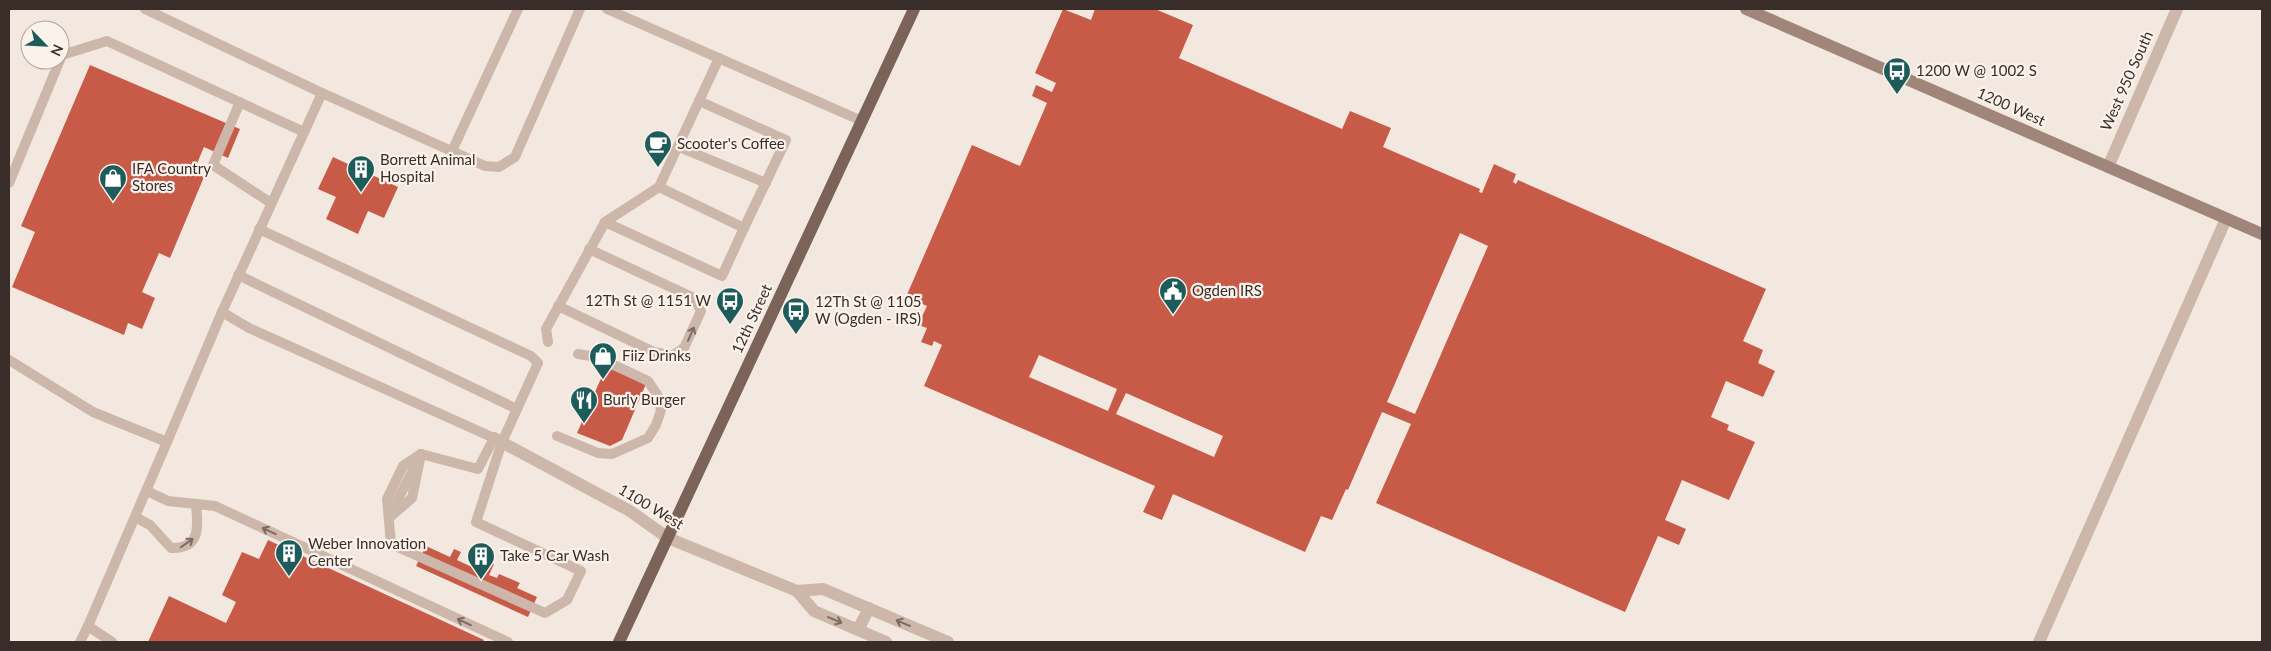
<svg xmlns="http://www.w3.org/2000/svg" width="2271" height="651" font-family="Lato,sans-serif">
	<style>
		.building { fill: #c85b48; fill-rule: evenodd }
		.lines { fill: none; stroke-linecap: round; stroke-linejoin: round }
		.lane { stroke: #ccb7aa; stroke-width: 10 }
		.street { stroke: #ccb7aa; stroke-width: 12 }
		.secondary { stroke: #a0857b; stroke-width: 12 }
		.primary { stroke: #7c635a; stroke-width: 12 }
		.oneway { stroke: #7b6b64 }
		.labels { text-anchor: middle; stroke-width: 4.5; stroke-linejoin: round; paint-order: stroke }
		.poi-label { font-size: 15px; fill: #392d2a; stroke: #fbf2eb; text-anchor: start }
		.street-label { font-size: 15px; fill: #392d2a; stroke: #fbf2eb }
	</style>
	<rect width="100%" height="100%" fill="#f3e8df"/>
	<g class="building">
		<path d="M1063,9L1091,20L1095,9H1155L1193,25L1179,58L1342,129L1350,111L1391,128L1383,147L1480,189L1479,192L1482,193L1494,164L1516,174L1513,182L1516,184L1518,180L1766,289L1743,341L1763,350L1758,363L1775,371L1763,397L1726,381L1711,417L1729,425L1727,430L1755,442L1729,500L1682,480L1665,520L1686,529L1679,545L1658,536L1625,612L1376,503L1411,424L1382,412L1348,490L1346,489L1332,520L1321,516L1305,552L1173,494L1162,520L1143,512L1155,486L924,386L942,345L934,341L932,346L921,342L927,328L918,325L927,306L906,297L972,145L1020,166L1047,103L1032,96L1036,85L1052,92L1056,83L1035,73ZM1460,233L1488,246L1415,414L1387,402ZM1039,355L1117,389L1108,411L1029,377ZM1126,393L1223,436L1214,457L1116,414Z"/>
		<path d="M90,65L240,129L228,158L204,147L193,173L204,177L170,258L159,253L142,292L155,298L142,329L128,323L124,335L12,287L35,232L21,226Z"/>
		<path d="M333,157L398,187L384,218L368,211L358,234L326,219L336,197L318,189Z"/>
		<path d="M606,367L646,384L622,440L610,446L577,433Z"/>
		<path d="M268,540L484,640L483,642H148L169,596L226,623L236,602L222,595L242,552L259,559Z"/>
		<path d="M426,546L450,557L454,549L461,552L457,560L472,567L477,555L494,564L489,575L497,578L499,574L520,583L517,588L537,597L528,617L416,566Z"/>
	</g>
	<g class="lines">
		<g class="lane">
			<path d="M145,9L322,93L485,166L499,167L515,157L580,9"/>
			<path d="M607,9L862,121"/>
			<path d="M322,93L222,312L249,328L494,438L478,469L421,454"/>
			<path d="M699,101L786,140L744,228"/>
			<path d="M240,102L213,165L271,203"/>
			<path d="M679,147L766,183"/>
			<path d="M452,151L518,9"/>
			<path d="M9,183L62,55L107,41L304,132"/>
			<path d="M659,187L605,222L722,276L744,228L659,187L719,58"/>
			<path d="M259,229L531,356L538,363L502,442L476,522L581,571L567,600L545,613L391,544L387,499L403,466L421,454"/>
			<path d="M238,275L517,409"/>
			<path d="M558,306L654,352L672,356L684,348L701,311L694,298L589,249"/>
			<path d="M548,342L546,329L605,222"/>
			<path d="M9,360L93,412L167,442L222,312"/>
			<path d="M557,436L598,453L612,454L648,438L656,425L661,410L658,396L648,381L597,357L578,354"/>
			<path d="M147,491L168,501L215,506L508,642"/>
			<path d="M391,513L415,466"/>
			<path d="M135,517L150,525L171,548C201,549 198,527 196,504"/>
			<path d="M389,518L412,498L421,454"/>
			<path d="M80,642L88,626"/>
			<path d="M112,642L88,626L167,442"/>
		</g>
		<g class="street">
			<path d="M2108,167L2177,9"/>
			<path d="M494,438L630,511L668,538L797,591L814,611L886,642"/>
			<path d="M797,591L823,589L948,642"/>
			<path d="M858,630L869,608"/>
			<path d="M2039,642L2226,219"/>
		</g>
		<path class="secondary" d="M1746,9L2262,234"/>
		<path class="primary" d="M619,642L914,9"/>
	</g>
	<defs><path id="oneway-shaft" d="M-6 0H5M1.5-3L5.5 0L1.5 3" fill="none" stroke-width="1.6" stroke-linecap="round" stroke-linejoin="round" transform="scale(1.25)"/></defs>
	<g class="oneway">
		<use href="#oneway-shaft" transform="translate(691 334) rotate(-66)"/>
		<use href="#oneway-shaft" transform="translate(269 531) rotate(-155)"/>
		<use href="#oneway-shaft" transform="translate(187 543) rotate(-35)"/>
		<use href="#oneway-shaft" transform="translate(835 620) rotate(23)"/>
		<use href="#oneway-shaft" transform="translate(464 622) rotate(-155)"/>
		<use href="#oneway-shaft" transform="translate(903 623) rotate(-157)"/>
	</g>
	<defs>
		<g id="bus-pin" transform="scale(1.4375)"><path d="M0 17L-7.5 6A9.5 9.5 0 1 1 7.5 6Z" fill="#1e5c5b" stroke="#fbf2eb"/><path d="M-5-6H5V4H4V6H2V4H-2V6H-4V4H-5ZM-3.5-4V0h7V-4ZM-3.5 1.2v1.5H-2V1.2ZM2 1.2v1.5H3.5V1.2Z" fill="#fff"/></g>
		<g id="cafe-pin" transform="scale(1.4375)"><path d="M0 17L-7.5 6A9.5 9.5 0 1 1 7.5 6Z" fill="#1e5c5b" stroke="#fbf2eb"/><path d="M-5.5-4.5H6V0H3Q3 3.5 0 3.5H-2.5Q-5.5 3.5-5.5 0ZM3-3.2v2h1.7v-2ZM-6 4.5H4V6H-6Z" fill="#fff"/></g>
		<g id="building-pin" transform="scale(1.4375)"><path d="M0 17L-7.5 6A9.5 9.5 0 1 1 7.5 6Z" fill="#1e5c5b" stroke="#fbf2eb"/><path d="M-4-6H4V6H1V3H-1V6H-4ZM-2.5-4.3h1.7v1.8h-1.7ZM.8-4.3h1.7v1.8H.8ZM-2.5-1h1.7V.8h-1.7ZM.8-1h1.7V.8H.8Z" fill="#fff"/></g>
		<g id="shop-pin" transform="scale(1.4375)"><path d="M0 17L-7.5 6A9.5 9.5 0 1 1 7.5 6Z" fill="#1e5c5b" stroke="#fbf2eb"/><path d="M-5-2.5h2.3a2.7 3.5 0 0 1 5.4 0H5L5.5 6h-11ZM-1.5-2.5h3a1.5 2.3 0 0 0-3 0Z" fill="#fff"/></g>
		<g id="civic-pin" transform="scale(1.4375)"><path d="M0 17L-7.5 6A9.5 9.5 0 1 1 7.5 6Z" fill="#1e5c5b" stroke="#fbf2eb"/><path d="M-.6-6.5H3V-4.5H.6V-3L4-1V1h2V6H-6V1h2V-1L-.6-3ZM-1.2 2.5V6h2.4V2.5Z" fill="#fff"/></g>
		<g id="restaurant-pin" transform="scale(1.4375)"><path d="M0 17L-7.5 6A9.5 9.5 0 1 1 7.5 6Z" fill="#1e5c5b" stroke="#fbf2eb"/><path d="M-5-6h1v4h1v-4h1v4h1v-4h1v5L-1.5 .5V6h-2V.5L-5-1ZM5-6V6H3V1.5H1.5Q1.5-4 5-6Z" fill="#fff"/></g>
	</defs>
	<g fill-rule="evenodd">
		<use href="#bus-pin" x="1897" y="71"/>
		<use href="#cafe-pin" x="658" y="144"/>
		<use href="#building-pin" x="361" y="169"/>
		<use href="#shop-pin" x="113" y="178"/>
		<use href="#civic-pin" x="1173" y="291"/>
		<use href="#bus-pin" x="730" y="301"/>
		<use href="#bus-pin" x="796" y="311"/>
		<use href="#shop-pin" x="603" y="356"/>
		<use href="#restaurant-pin" x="584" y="400"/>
		<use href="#building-pin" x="289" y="553"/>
		<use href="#building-pin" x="481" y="556"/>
	</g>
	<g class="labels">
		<g class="poi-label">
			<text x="1916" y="76">1200 W @ 1002 S</text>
			<text x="677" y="149">Scooter's Coffee</text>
			<text x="380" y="165">Borrett Animal<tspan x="380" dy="17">Hospital</tspan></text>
			<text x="132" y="174">IFA Country<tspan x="132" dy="17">Stores</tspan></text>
			<text x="1192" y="296">Ogden IRS</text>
			<text x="711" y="306" text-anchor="end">12Th St @ 1151 W</text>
			<text x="815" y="307">12Th St @ 1105<tspan x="815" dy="17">W (Ogden - IRS)</tspan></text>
			<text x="622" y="361">Fiiz Drinks</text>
			<text x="603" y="405">Burly Burger</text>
			<text x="308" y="549">Weber Innovation<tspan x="308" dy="17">Center</tspan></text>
			<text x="500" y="561">Take 5 Car Wash</text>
		</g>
		<g class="street-label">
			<text transform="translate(2127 81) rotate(-66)" y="5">West 950 South</text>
			<text transform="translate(2011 107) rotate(24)" y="5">1200 West</text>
			<text transform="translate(752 319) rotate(-65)" y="5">12th Street</text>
			<text transform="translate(651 507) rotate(31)" y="5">1100 West</text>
		</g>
	</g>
	<rect width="2271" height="651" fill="none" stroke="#392d2a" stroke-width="20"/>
	<g transform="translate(45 45) rotate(114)"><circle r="24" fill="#fbf2eb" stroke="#ada39e"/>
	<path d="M0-4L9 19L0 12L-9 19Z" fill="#1e5c5b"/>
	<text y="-8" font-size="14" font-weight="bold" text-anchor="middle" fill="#392d2a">N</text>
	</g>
</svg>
